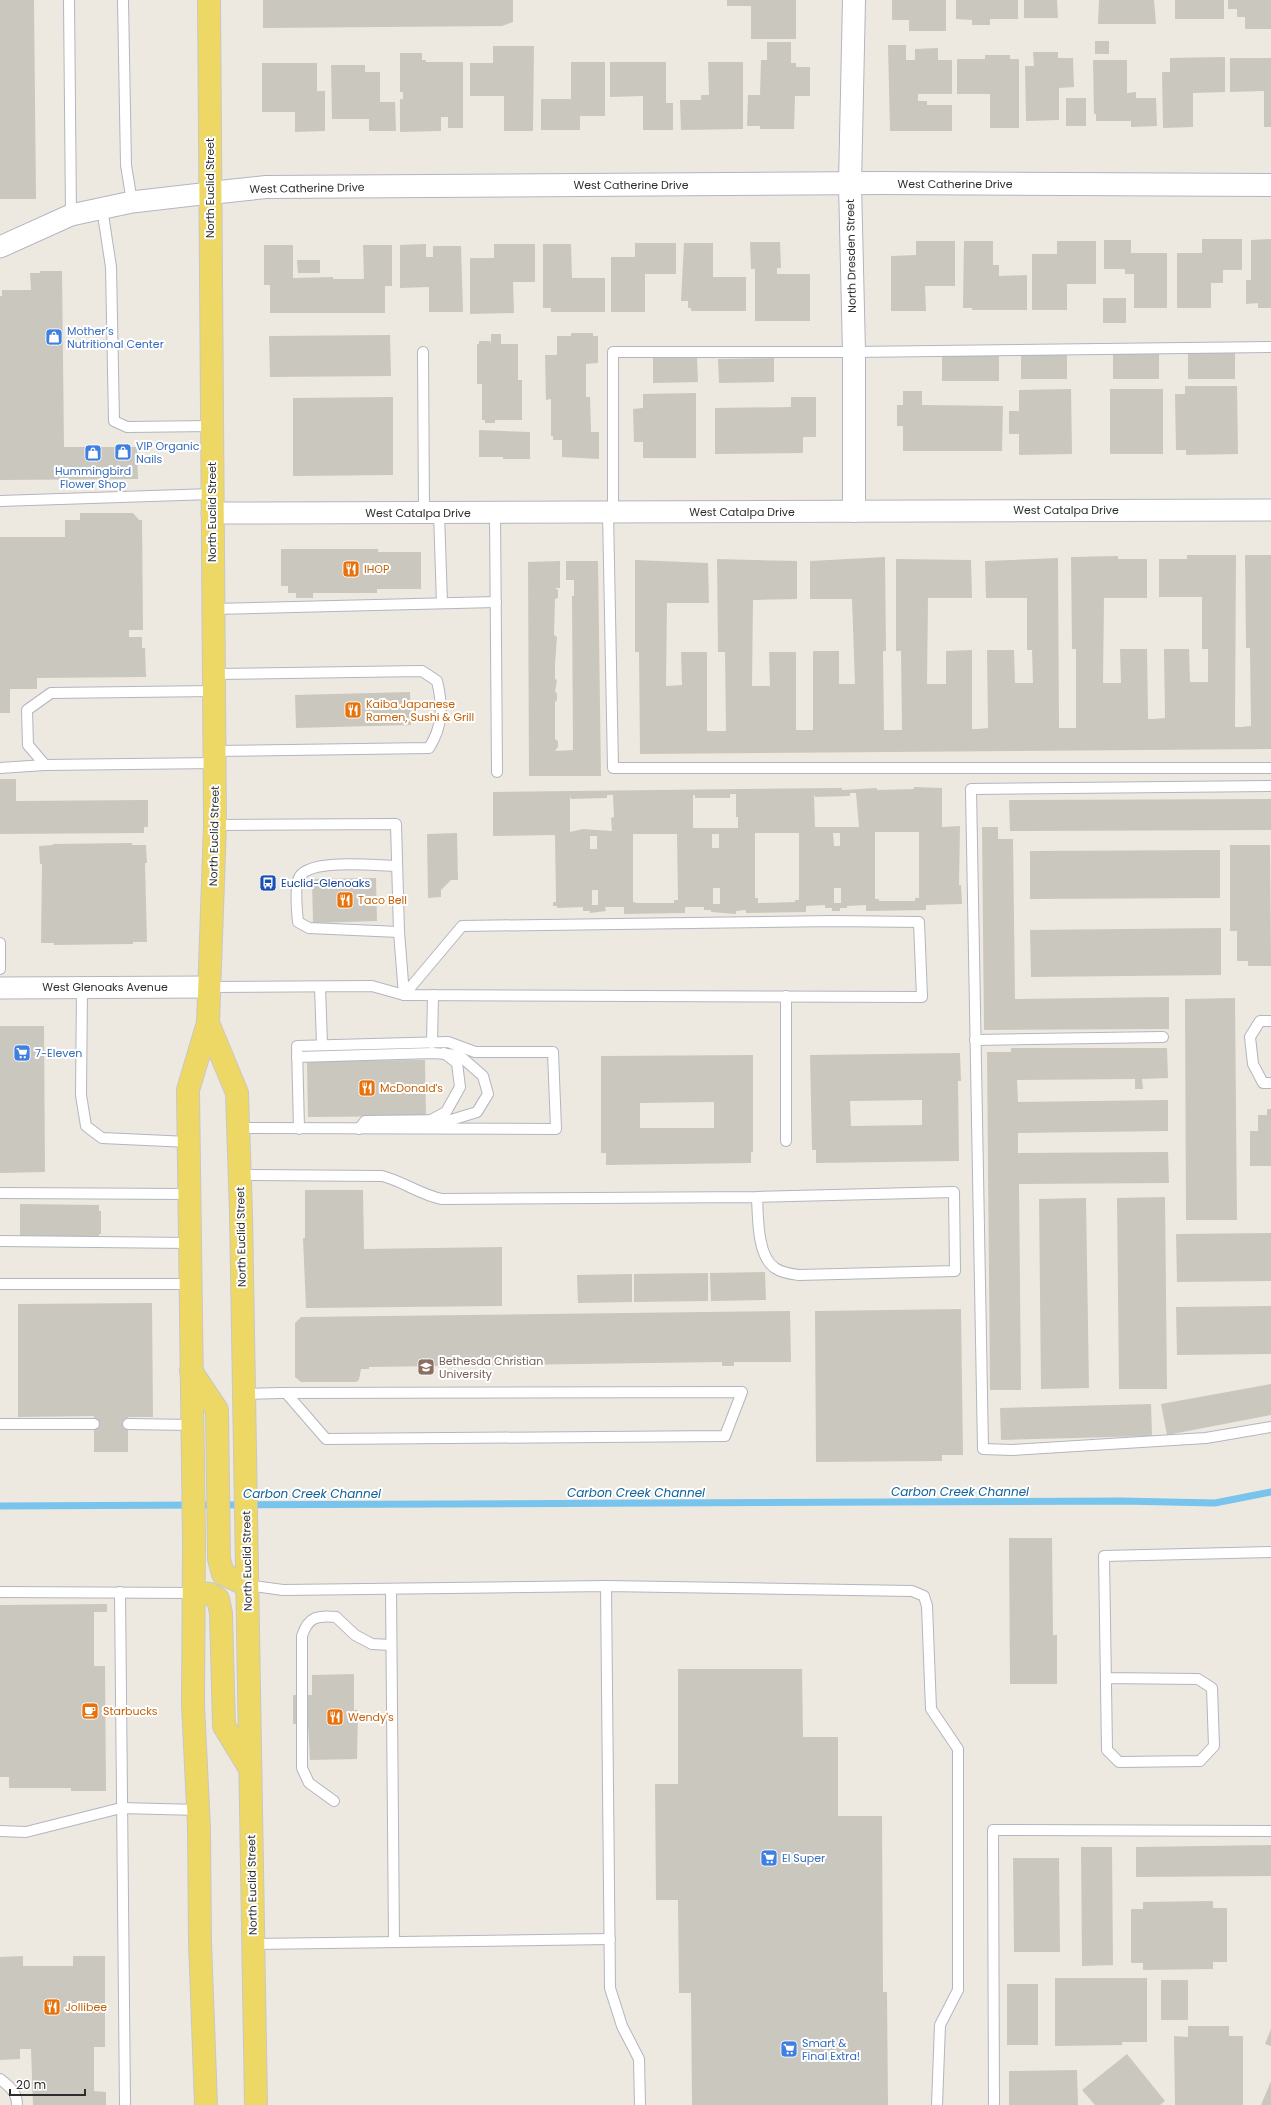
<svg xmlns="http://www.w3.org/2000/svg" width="1271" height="2105" font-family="Poppins,sans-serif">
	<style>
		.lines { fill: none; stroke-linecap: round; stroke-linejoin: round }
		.stream { stroke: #78c4ec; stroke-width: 7 }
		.building { fill: #cac7be; fill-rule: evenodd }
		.service-casing { stroke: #b3b5c0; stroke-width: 12 }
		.minor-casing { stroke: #b3b5c0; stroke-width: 23 }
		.tertiary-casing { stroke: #b3b5c0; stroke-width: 24 }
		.primary-casing { stroke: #c8c8c8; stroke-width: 24 }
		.service { stroke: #fff; stroke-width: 10 }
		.minor { stroke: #fff; stroke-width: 21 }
		.tertiary { stroke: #fff; stroke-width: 22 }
		.primary { stroke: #edd866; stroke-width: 22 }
		.labels { text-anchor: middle; stroke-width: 4; stroke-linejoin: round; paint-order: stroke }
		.street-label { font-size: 11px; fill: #2d2d2d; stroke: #fff }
		.shop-label { font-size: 11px; fill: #366cbe; stroke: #fff; text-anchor: start }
		.food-label { font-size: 11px; fill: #c56008; stroke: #fff; text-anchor: start }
		.transit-label { font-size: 11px; fill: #164399; stroke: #fff; text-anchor: start }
		.education-label { font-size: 11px; fill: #785e54; stroke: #fff; text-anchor: start }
		.water-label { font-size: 12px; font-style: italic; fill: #12629c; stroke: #fff }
	</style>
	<rect width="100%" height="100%" fill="#eee9e0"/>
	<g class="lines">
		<path class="stream" d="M0,1506L1121,1501L1215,1503L1271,1492"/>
	</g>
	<g class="building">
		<path d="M0,0H34L36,199H0Z"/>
		<path d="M263,0H513V22L502,26L263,28Z"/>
		<path d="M727,0H796V39H751V6H727Z"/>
		<path d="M892,0H946V31H909V20H892Z"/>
		<path d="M956,0H1018V19H990V25H972V20L956,19Z"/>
		<path d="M1024,0H1057L1058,18H1024Z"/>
		<path d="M1099,0H1154L1156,24H1098Z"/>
		<rect x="1175" y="0" width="49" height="19"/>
		<path d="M1228,0H1271V29H1245V17H1237V9H1228Z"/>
		<rect x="1095" y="41" width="14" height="13"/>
		<path d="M767,42H791V63H796V67H810V96H795L794,129H760V126H747L748,95H760L761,60H767Z"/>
		<path d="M888,45H906V60H915V49L938,48V60H952V94H918V101H927V105H952V131H890Z"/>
		<path d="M493,46H534L533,131H504V96H470V63H493Z"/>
		<path d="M1033,52H1058V58H1073L1074,87L1059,88V120L1026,121L1025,66H1034Z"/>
		<path d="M400,53H422V60H426V62H463V128H448V117H441V131L400,132V99H403V92H400Z"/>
		<path d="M985,55H1010V59H1019V128H990V94H957V59H985Z"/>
		<path d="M1225,57V92L1193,93V127L1163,128L1162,72H1170V58Z"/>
		<path d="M1230,58H1271V127H1264V91L1230,92Z"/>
		<path d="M1093,60H1127V93L1136,92V98H1156L1157,126L1131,127V121H1096V114H1094Z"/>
		<path d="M571,62H605V116H580V130H541V99H571Z"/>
		<path d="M610,62H666V103H673V130H643V96L610,97Z"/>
		<path d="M708,62H743V129L681,130L680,100H701V95H709Z"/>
		<path d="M262,63H317V91H325V131L295,132V112H262Z"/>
		<path d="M331,65H365V72H380V102H395L396,131H369V119H332Z"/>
		<rect x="1066" y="98" width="20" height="28"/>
		<path d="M1202,239H1242V270H1223V283H1211V308H1177V253H1202Z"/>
		<path d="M1271,239V308H1258V303L1246,304V280H1251V240Z"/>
		<path d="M1104,240H1131V253H1167V308H1134V274H1125V269H1104Z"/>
		<path d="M916,241H955V286H925L926,311H891V256L916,255Z"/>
		<path d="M964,241H993V265H999V276L1027,275V310H972V308H963Z"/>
		<path d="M1057,241H1096V284H1067V310H1032V254H1057Z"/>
		<path d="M750,242H780L781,268H777V274H810V321H755V269H751Z"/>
		<path d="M635,243H676V274H645V312H611V257H635Z"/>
		<path d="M684,243H713V277H746V311H691V308H688V301H681Z"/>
		<path d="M426,244V257H433V246H461L463,312H429V287L400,288V245Z"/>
		<path d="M494,244H535V282H513L514,313L470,314V258H494Z"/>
		<path d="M543,244H571L572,278H605V312H551V308H543Z"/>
		<path d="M264,245H293V278L333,277V279H364L363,245H392V286H385V313H270V285H264Z"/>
		<path d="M297,260H320V273H298Z"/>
		<path d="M40,271H62L64,447H137L138,479L0,480V296H2V290H31L30,273H40Z"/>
		<rect x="1103" y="298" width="23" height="25"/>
		<path d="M571,333H593V336H598V363L586,364V397H590L591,432H599V459L562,457V440H553V436H551V399L546,400L545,355H557V336H571Z"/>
		<path d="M491,334H501V344H518V380H522V420H495V423H485V420H482V384H477V344H479V341H490L491,344Z"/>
		<path d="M390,335L391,376L270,377L269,336Z"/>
		<path d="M1159,353V379H1113V354Z"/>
		<rect x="1188" y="353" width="47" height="26"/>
		<rect x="1021" y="354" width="46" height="25"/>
		<path d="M999,355V381H942V356Z"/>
		<path d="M697,357L698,382L653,383V358Z"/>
		<path d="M774,358V382L719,383L718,359Z"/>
		<path d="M1185,386H1237L1238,454L1186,455V450H1176L1175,394H1185Z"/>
		<path d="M1071,389L1072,454L1019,455V434H1009V411H1019V390Z"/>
		<rect x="1110" y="389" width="53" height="65"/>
		<path d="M903,391H922V405L1003,406L1002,451H903V426H897V405H903Z"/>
		<path d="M696,393V458H643V442H634L633,409L643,408V394Z"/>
		<path d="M393,397V475L293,476V398Z"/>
		<path d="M791,397H816V437H803V453L715,454V408L791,407Z"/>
		<path d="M479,430L530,432V459H503V457H479Z"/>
		<path d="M80,513H133L139,520H142L143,630H129V637H142V648H145L146,677L37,678V689H10V713H0V537H65V520H80Z"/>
		<path d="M281,549H378V552H421V589H377V593H313V598H296V593H288V586H281Z"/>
		<path d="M1187,555H1236L1235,727H1241L1251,726L1250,648H1246L1245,555H1271V749L640,754L639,652H635V560L708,563L709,603H667L666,686L682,685L681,652H707V731H726L725,652H718L717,559L797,561V599L753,600L752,686H770L769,652H796V730H813V651H839V684H855L852,599H810V561L885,557L886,651H883L884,730H902L901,651H896V559L971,560L972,598H928L927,684H946V651L972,650V729H978L988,728L987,650H1014L1015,683H1033L1032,650H1027V598H986L985,561L1058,558L1059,728H1076V649H1072L1071,557L1118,556V559H1147V598H1104L1103,683H1121L1120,649H1147L1148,719H1154L1165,718L1164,649H1189L1190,682H1208V649H1202V597H1159V559H1187Z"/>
		<path d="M560,561V588H555L558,590V598L555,599L554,635L557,637L555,664V679L557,680L555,692L557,693V700L555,702V739L558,741V747L555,751L573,750L572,596H574V580H566V561H598L601,776H529L528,562Z"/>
		<path d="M410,692L411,725L296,728L295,695Z"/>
		<path d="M0,779H16V801L148,800V827H144V833L0,834Z"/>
		<path d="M914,787L942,788V827L960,826L959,885H961L962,904L926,905V910L866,911V905L847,906V908H840V911H832V908H825V905L806,906V912L746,913V910L736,911V914L711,912V910H704V907H685V913L624,914V907H605L606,911L590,913V911H583V907L557,908V906H553V902H556L555,835L493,836V792L837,788H842V790L877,788V790L914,789ZM850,793H856L859,827H815L814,794L815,797L850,796ZM730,794H736V817H738V828H693V795H695V798H730ZM607,795H613L614,817L611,818L612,831L583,829L570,832V796L571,799L607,798ZM875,832H919V898H915V901H879V899H875ZM755,833H799V900H795V902L758,903V898H755ZM833,833H840V846H834ZM633,834H677L678,900H674V903H637L633,902ZM712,834H719V848H712ZM590,836H597V849H590ZM713,888H720V904H713ZM834,888H841V903H834ZM592,890H598V905H592Z"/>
		<path d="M1271,799V830L1010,831L1009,800Z"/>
		<path d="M982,827H998V839H1013L1015,999L1169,997V1029L984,1030Z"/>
		<path d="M457,833L458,880H451L441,890V897L428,898L427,834Z"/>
		<path d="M132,843V845H146L147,863H145L147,942H133V944L54,945V943H41L42,864H40L39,846L53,845V844Z"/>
		<path d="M1230,845H1270L1271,966H1248V961H1237V931H1230Z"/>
		<path d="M1220,850V898L1030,899V851Z"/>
		<path d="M376,878L377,921L313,923L312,879Z"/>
		<path d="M1221,928V975L1031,977L1030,930Z"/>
		<path d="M1235,998L1237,1220H1186L1185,999Z"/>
		<path d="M0,1026H44L45,1172L0,1173Z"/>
		<path d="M1011,1048H1167L1168,1078L1142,1079L1143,1089H1135V1079L1017,1080L1018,1102L1168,1100V1131L1018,1133V1153L1168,1152L1169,1183L1019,1184L1021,1390H990L987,1052H1011Z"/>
		<path d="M960,1053L961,1081H958L959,1161L816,1163V1150H812L810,1055ZM922,1100V1125L851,1126L850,1101Z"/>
		<path d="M753,1055V1152H751V1163L606,1165V1153H601V1056ZM714,1102V1128H640V1103Z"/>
		<path d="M425,1060L426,1116L308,1117L307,1061Z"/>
		<path d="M1267,1109H1271V1166H1250V1131H1258V1115H1267Z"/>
		<path d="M305,1190H363L364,1249L502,1247V1306L306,1308L303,1238H305Z"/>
		<path d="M1165,1197L1167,1389H1119L1117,1198Z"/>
		<path d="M1086,1198L1089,1388L1041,1389L1039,1199Z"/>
		<path d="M20,1204L99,1205V1211H101V1234H99V1239L20,1238Z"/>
		<path d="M1271,1233V1281L1177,1282L1176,1234Z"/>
		<path d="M765,1272L766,1300L711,1301L710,1273Z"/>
		<path d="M708,1273V1301L634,1302V1274Z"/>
		<path d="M632,1274V1302L578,1303L577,1275Z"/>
		<path d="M152,1303L153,1417H128V1452H94V1416L18,1417V1304Z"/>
		<path d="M1271,1306V1354L1177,1355L1176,1307Z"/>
		<path d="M961,1309L963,1455H942V1461L816,1462L815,1311Z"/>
		<path d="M790,1311L791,1362H734V1366H722V1362L369,1367V1369H361L359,1380L356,1382H301L295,1377V1323L301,1317Z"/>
		<path d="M1271,1384V1415L1167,1435L1161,1404Z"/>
		<path d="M1151,1404L1152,1436L1001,1440L1000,1408Z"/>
		<path d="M1009,1538H1052L1053,1635H1057V1684H1010Z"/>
		<path d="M107,1604V1612H94V1666H105L106,1791H71V1788H9V1777H0V1605Z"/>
		<path d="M678,1669H802L803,1737H838V1816H882L883,1992H887L888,2105H692L691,1993H679L678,1900H656L655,1784H678Z"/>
		<path d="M354,1674V1710H358L357,1759L310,1760L308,1724H293V1695H312V1675Z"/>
		<path d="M1271,1845V1876L1136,1877V1847Z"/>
		<path d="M1081,1847H1112L1113,1965L1082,1966Z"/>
		<path d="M1013,1858H1059L1060,1952H1014Z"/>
		<path d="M1213,1901V1908H1227V1962H1213V1969L1143,1970V1963H1131V1909H1143V1902Z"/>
		<path d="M23,1956V1966H73V1956H105V2047H94V2091L106,2092V2105H33L31,2049H20V2059L0,2060V1957Z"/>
		<path d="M1055,1978H1147V2042H1122V2045L1055,2046Z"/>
		<rect x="1161" y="1980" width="27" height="40"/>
		<rect x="1007" y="1984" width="31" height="61"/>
		<path d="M1188,2026H1229V2036H1243V2105H1175L1174,2036L1188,2037Z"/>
		<path d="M1271,2029V2046L1265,2044Z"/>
		<path d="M1127,2054L1165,2101L1160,2105H1095L1082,2090Z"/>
		<path d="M1077,2070L1078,2105H1009V2071Z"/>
		<path d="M1271,2081V2105H1261Z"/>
	</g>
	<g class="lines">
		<g class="service-casing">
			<g id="service">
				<path d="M69,0L71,215"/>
				<path d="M123,0L126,165L132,202"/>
				<path d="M102,208L111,267L114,421L127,427L212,426"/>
				<path d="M423,352L424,513"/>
				<path d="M0,501L212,494"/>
				<path d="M608,512L613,768H1271"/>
				<path d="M613,512V352H854L1271,347"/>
				<path d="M439,513L442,603"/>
				<path d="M495,513L497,772"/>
				<path d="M213,609L496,602"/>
				<path d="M214,674L422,671L437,681C443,706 443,726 429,748L214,751"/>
				<path d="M214,691L51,693L27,710L28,745L45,765L215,763"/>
				<path d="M0,768L45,765"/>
				<path d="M1271,786L971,789L983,1449L1012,1450L1206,1438L1271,1427"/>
				<path d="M215,825L396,824L399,932L404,995"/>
				<path d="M397,866C376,866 313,858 300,876C294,883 297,912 298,922L309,928L399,932"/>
				<path d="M0,943V969"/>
				<path d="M209,987L372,986L404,995L922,997L919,922L834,921L462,926L404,995"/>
				<path d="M320,987L322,1044"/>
				<path d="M82,988L81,1095L86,1126L102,1138L189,1142"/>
				<path d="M786,996V1141"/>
				<path d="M1271,1021H1260L1250,1037L1253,1064L1263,1083H1271"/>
				<path d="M975,1040L1163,1037"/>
				<path d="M432,1043L433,995"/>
				<path d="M297,1057L433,1053L459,1055L483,1076L488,1094L477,1112L451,1120L365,1121L359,1129"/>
				<path d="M431,1120L446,1112L460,1087L457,1063L444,1053"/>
				<path d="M238,1128L556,1129L553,1052H475L448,1042L297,1046L299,1129"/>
				<path d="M240,1175L382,1176C403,1181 420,1195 442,1199L757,1197L954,1192L955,1271L799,1275C791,1274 782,1273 775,1268C757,1256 758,1217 757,1197"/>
				<path d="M0,1193L189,1194"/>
				<path d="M0,1241L190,1243"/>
				<path d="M0,1284H191"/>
				<path d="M244,1394L280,1393L742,1392L725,1436L326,1439L287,1394"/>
				<path d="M0,1424H94"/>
				<path d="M128,1424L192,1425"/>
				<path d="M247,1585L283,1590L606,1586L912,1591L924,1596L927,1606L931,1709L958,1749V1990L940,2025L937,2105"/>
				<path d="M606,1586L610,1988L622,2026L639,2059L640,2105"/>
				<path d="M391,1589L394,1942"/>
				<path d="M0,1592L194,1593"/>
				<path d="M120,1592L125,2105"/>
				<path d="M1106,1678L1198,1679L1212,1688L1214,1746L1200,1761L1119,1762L1107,1750L1104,1556L1271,1552"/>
				<path d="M334,1801L309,1783L302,1768V1636C308,1617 317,1615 336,1617L355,1635L372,1644L391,1645"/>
				<path d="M0,1831L26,1832L121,1808L199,1810"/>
				<path d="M253,1944L610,1939"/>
				<path d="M0,2079C10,2087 17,2092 17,2105"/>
				<path d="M994,2105L993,1830L1271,1831"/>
			</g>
		</g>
		<g class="minor-casing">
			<g id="minor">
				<path d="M0,247L71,215L132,202L210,193"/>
				<path d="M212,513L1271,510"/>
				<path d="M0,988L209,987"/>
			</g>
		</g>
		<g class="tertiary-casing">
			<g id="tertiary">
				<path d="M210,193L266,187L882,183L1271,185"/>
				<path d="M854,511V352L850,184L854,0"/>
			</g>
		</g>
		<g class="primary-casing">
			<g id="primary">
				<path d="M208,1023L237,1093L241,1213L256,2105"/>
				<path d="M191,1371L217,1410L219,1559L223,1574L247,1585"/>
				<path d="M194,1593L210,1594L218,1599L221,1613L224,1726L249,1767"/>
				<path d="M206,2105L200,1942L199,1827L193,1705L194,1542L188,1090L208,1023L215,825L209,0"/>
			</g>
		</g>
		<use href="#service" class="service"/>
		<use href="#minor" class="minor"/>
		<use href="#tertiary" class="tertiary"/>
		<use href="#primary" class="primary"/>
	</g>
	<defs>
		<g id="shop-square" transform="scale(0.9)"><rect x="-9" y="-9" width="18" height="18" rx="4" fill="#3f7fe0" stroke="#fff"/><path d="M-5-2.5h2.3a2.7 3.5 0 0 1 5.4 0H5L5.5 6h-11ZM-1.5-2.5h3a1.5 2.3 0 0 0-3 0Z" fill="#fff"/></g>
		<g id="restaurant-square" transform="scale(0.9)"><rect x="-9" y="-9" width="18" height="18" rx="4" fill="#e8710a" stroke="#fff"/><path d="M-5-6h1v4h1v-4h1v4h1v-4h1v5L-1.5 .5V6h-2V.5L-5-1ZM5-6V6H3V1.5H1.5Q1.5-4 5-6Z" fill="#fff"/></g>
		<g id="bus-square" transform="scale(0.9)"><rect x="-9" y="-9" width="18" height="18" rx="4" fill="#1a4fb4" stroke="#fff"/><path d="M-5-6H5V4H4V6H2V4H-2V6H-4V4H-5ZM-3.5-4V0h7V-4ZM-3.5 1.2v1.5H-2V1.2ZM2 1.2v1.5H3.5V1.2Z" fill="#fff"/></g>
		<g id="supermarket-square" transform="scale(0.9)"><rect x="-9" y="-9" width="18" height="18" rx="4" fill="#3f7fe0" stroke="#fff"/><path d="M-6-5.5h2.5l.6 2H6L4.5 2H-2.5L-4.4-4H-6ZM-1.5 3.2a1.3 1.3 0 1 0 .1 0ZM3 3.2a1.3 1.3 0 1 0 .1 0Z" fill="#fff"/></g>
		<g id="school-square" transform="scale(0.9)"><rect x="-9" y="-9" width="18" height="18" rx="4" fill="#8d6e63" stroke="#fff"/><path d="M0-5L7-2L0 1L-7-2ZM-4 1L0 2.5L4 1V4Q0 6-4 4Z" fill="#fff"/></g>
		<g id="cafe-square" transform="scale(0.9)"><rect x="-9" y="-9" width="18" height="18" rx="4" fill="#e8710a" stroke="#fff"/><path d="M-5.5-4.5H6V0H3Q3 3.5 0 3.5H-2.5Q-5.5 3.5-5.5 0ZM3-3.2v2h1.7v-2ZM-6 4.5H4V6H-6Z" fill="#fff"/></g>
	</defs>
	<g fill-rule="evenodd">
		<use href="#shop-square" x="54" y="337"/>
		<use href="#shop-square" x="123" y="452"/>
		<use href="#shop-square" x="93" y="453"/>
		<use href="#restaurant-square" x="351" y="569"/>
		<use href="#restaurant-square" x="353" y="710"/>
		<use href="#bus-square" x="268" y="883"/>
		<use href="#restaurant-square" x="345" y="900"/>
		<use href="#supermarket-square" x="22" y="1053"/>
		<use href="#restaurant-square" x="367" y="1088"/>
		<use href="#school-square" x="426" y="1367"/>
		<use href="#cafe-square" x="90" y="1711"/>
		<use href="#restaurant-square" x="335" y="1717"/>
		<use href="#supermarket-square" x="769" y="1858"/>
		<use href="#restaurant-square" x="52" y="2007"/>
		<use href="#supermarket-square" x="789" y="2049"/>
	</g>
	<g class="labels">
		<g class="street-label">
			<text x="955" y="188">West Catherine Drive</text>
			<text x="631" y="189">West Catherine Drive</text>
			<text transform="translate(210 188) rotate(-90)" y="4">North Euclid Street</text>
			<text transform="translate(307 188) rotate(-1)" y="4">West Catherine Drive</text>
			<text transform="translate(851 256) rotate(-91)" y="4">North Dresden Street</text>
			<text x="1066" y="514">West Catalpa Drive</text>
			<text transform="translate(212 512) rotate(-90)" y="4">North Euclid Street</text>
			<text x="742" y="516">West Catalpa Drive</text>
			<text x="418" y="517">West Catalpa Drive</text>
			<text transform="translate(214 836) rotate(-89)" y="4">North Euclid Street</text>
			<text x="105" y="991">West Glenoaks Avenue</text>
			<text transform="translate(241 1237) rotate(-91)" y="4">North Euclid Street</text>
			<text transform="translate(247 1561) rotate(-91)" y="4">North Euclid Street</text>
			<text transform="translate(252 1885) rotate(-91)" y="4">North Euclid Street</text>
		</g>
		<g class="shop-label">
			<text x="67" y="335">Mother’s<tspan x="67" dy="13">Nutritional Center</tspan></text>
			<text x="136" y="450">VIP Organic<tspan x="136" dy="13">Nails</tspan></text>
			<text x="93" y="475" text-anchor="middle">Hummingbird<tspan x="93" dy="13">Flower Shop</tspan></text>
			<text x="35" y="1057">7-Eleven</text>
			<text x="782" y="1862">El Super</text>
			<text x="802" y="2047">Smart &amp;<tspan x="802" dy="13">Final Extra!</tspan></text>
		</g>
		<g class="food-label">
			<text x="364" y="573">IHOP</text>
			<text x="366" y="708">Kaiba Japanese<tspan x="366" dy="13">Ramen, Sushi &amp; Grill</tspan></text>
			<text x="358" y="904">Taco Bell</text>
			<text x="380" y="1092">McDonald's</text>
			<text x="103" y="1715">Starbucks</text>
			<text x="348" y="1721">Wendy's</text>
			<text x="65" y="2011">Jollibee</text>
		</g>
		<g class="transit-label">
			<text x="281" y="887">Euclid-Glenoaks</text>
		</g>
		<g class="education-label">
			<text x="439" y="1365">Bethesda Christian<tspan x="439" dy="13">University</tspan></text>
		</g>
		<g class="water-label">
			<text x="960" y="1496">Carbon Creek Channel</text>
			<text x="636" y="1497">Carbon Creek Channel</text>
			<text x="312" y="1498">Carbon Creek Channel</text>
		</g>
	</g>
	<path d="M10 2089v6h75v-6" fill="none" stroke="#2d2d2d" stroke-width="2"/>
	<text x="16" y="2089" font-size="12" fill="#2d2d2d" stroke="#ffffff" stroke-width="3" paint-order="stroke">20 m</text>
</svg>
